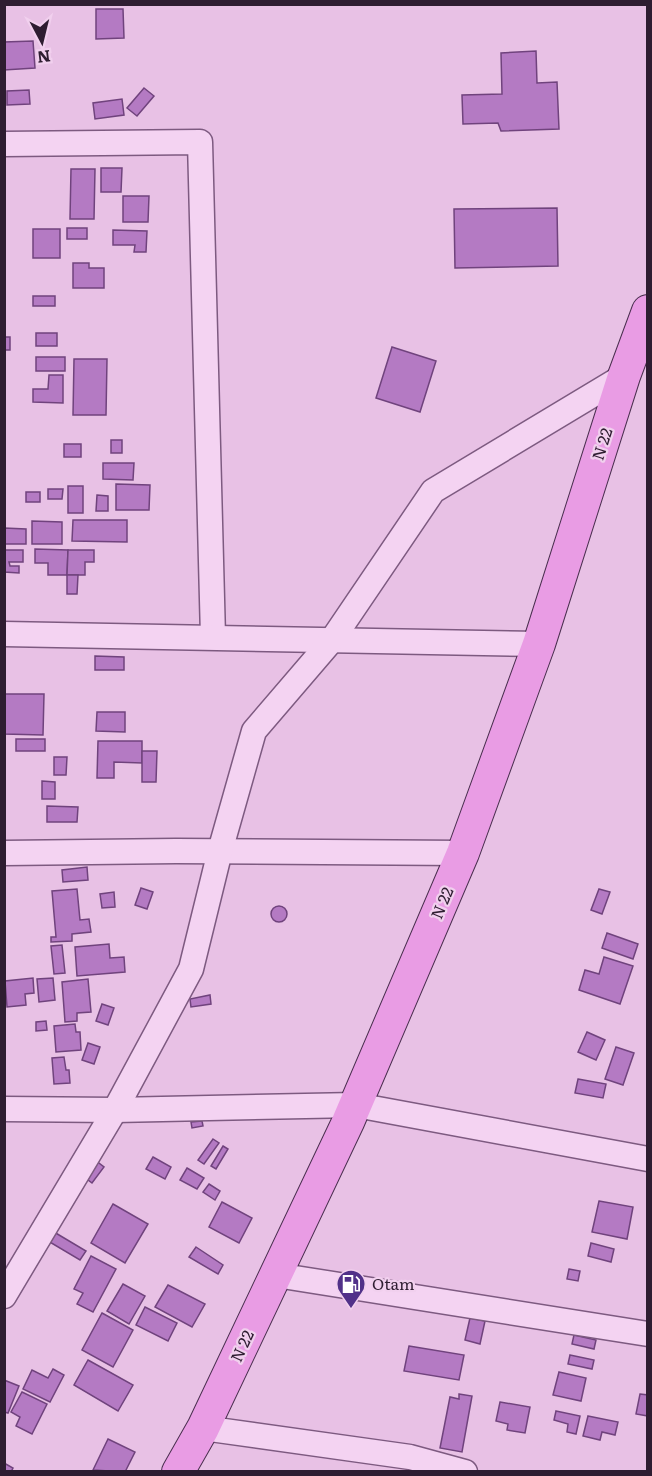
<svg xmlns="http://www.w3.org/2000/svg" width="652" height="1476" font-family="Literata,serif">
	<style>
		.building { fill: #b47ac3; stroke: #70437d; stroke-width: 1.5 }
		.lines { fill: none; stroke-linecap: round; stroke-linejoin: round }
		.minor-casing { stroke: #7d5a80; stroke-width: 27 }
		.major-casing { stroke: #492e4e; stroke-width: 34 }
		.minor { stroke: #f4d3f2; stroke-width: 24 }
		.major { stroke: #e99ce4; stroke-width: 32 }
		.labels { text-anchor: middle; stroke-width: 4.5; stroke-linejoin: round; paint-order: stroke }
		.street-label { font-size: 16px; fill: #2e1d31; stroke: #f1d0ee }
		.poi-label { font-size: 16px; fill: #2e1d31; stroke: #f1d0ee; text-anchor: start }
	</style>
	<rect width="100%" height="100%" fill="#e8c1e5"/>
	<g class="building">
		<path d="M96,9H123L124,38L96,39Z"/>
		<path d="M33,41L35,68L4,70V42Z"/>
		<path d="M536,51L537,83L557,82L559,129L501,131L498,123L463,124L462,95L502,94L501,53Z"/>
		<path d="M144,88L154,96L137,116L127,108Z"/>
		<path d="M29,90L30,104L7,105V91Z"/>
		<path d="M122,99L124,115L95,119L93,103Z"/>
		<path d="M101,168H122L121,192H101Z"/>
		<path d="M71,169H95L94,219H70Z"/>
		<path d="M123,196H149L148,222H123Z"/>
		<path d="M557,208L558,266L455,268L454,209Z"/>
		<rect x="67" y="228" width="20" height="11"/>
		<rect x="33" y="229" width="27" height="29"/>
		<path d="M113,230L147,231L146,252H134L135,245H113Z"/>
		<path d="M73,263H89V268H104V288H73Z"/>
		<rect x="33" y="296" width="22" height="10"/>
		<rect x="36" y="333" width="21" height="13"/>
		<rect x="4" y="337" width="6" height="13"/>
		<path d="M392,347L436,361L420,412L376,398Z"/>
		<rect x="36" y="357" width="29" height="14"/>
		<path d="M74,359H107L106,415H73Z"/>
		<path d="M49,375H63V403L33,402V389H48Z"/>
		<rect x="111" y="440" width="11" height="13"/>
		<rect x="64" y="444" width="17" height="13"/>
		<path d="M103,463H134L133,480L103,479Z"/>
		<path d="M116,484L150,485L149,510H116Z"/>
		<rect x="68" y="486" width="15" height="27"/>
		<path d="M48,489H63L62,499H48Z"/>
		<rect x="26" y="492" width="14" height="10"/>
		<path d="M97,495L108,496V511H96Z"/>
		<path d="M73,520H127V542L72,541Z"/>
		<path d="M32,521L62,522V544H32Z"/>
		<path d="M4,528L26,529V544H4Z"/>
		<path d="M35,549L68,550L67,575H48V563H35Z"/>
		<path d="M4,550H23V562H9L10,566H19V573L4,572Z"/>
		<path d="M68,550H94V562H85V575H67Z"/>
		<path d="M67,575H78L77,594H67Z"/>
		<path d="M95,656L124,657V670H95Z"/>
		<path d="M4,694H44L43,735L4,734Z"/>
		<path d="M97,712H125V732L96,731Z"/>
		<rect x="16" y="739" width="29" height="12"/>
		<path d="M98,741H142V763L114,762V778H97Z"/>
		<path d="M142,751H157L156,782H142Z"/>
		<path d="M54,757H67L66,775H54Z"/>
		<path d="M42,781L55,782V799H42Z"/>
		<path d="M47,806L78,807L77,822H47Z"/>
		<path d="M87,867L88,880L63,882L62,870Z"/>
		<path d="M141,888L153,892L147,909L135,905Z"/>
		<path d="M77,889L80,920L89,919L91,932L72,934V941L51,942V937H56L52,891Z"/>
		<path d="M599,889L610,892L602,914L591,910Z"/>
		<path d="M114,892L115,907L102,908L100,894Z"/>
		<circle cx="279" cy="914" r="8"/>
		<path d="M607,933L638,944L633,959L602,948Z"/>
		<path d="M109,944L110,958L124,957L125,972L77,976L75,947Z"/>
		<path d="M62,945L65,973L54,974L51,946Z"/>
		<path d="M604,957L633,966L620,1004L579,990L585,970L599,974Z"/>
		<path d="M33,978L34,993L25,994L26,1005L7,1007L5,981Z"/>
		<path d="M53,978L55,1000L39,1002L37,979Z"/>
		<path d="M88,979L91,1012L77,1013V1021L65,1022L62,982Z"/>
		<path d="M210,995L211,1004L191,1007L190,999Z"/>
		<path d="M102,1004L114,1008L108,1025L96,1021Z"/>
		<path d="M46,1021L47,1030L36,1031V1022Z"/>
		<path d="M75,1024L76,1032H80L81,1050L56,1052L54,1026Z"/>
		<path d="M587,1032L605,1040L596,1060L578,1052Z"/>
		<path d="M88,1043L100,1047L94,1064L82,1060Z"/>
		<path d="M616,1047L634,1053L623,1085L605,1079Z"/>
		<path d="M64,1057L66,1070H69L70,1083L54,1084L52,1058Z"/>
		<path d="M578,1079L606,1084L603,1098L575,1093Z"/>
		<path d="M202,1121L203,1126L192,1128L191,1122Z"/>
		<path d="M213,1139L219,1143L204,1164L198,1160Z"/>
		<path d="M223,1146L228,1149L216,1169L211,1166Z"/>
		<path d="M153,1157L171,1167L165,1179L146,1169Z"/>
		<path d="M95,1160L104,1167L92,1183L83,1176Z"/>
		<path d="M187,1168L204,1178L197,1189L180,1180Z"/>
		<path d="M209,1184L220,1191L215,1200L203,1192Z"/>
		<path d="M599,1201L633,1207L627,1239L592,1232Z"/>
		<path d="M222,1202L252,1218L239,1243L209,1227Z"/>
		<path d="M113,1204L148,1224L125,1263L91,1243Z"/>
		<path d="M54,1232L86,1251L80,1260L48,1241Z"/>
		<path d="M591,1243L614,1249L611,1262L588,1256Z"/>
		<path d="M196,1247L223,1265L218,1274L189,1257Z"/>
		<path d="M91,1256L116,1269L93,1312L77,1304L83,1293L74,1289Z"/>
		<path d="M569,1269L580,1271L578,1281L567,1279Z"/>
		<path d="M123,1284L145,1296L129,1324L107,1311Z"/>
		<path d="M168,1285L205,1304L192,1327L155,1307Z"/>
		<path d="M145,1307L177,1323L168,1341L136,1325Z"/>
		<path d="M102,1313L133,1330L113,1367L82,1350Z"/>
		<path d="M470,1318L485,1321L480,1344L465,1340Z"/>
		<path d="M574,1335L596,1340L594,1349L572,1344Z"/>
		<path d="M409,1346L464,1355L459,1380L404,1371Z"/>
		<path d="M570,1355L594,1360L592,1369L568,1364Z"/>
		<path d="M88,1360L133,1385L118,1411L74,1385Z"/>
		<path d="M53,1369L64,1375L50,1402L23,1389L32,1370L48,1378Z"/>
		<path d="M559,1372L586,1378L581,1401L553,1395Z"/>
		<path d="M4,1380L19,1386L8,1413L4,1412Z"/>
		<path d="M22,1392L47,1404L32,1434L16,1426L20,1417L11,1412Z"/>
		<path d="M459,1394L472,1396L462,1452L440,1448L450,1397L459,1399Z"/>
		<path d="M640,1394L648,1395V1416L636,1414Z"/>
		<path d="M500,1402L530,1407L525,1433L507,1430L508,1424L496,1421Z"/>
		<path d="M556,1411L580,1416L576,1434L567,1432L568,1424L554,1420Z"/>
		<path d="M588,1416L618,1422L615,1435L602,1432L600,1440L583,1436Z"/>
		<path d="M108,1439L135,1452L125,1472L93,1470Z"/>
		<path d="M4,1463L13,1468L11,1472H4Z"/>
	</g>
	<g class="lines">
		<g class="minor-casing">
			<g id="minor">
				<path d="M4,144L200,142L213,637"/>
				<path d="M4,634L539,644"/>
				<path d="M4,853L176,851L463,853"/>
				<path d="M4,1109L115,1110L356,1105L648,1159"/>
				<path d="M276,1275L648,1334"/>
				<path d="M4,1296L115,1110L191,969L220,851L254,731L332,640L433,491L624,376"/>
				<path d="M203,1428L410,1457L465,1472"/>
			</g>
		</g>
		<g class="major-casing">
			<path id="major" d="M178,1472L203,1428L348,1122L463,853L539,644L624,376L648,311"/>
		</g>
		<use href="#minor" class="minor"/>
		<use href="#major" class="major"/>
	</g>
	<defs>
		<g id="fuel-pin" transform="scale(1.5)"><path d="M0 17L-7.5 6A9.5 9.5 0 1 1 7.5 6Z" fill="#513189" stroke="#f1d0ee"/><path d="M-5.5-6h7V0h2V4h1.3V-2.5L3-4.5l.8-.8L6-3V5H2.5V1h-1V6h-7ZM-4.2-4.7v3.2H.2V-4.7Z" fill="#fff"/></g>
	</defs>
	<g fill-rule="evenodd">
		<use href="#fuel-pin" x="351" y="1284"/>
	</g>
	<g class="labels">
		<g class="street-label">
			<text transform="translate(602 444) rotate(-72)" y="6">N 22</text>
			<text transform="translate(442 903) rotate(-67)" y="6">N 22</text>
			<text transform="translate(242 1346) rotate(-65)" y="6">N 22</text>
		</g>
		<g class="poi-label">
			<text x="372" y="1290">Otam</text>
		</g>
	</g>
	<rect width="652" height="1476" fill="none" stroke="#2e1d31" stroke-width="12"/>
	<g transform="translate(42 42) rotate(173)" stroke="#f1d0ee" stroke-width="4.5" paint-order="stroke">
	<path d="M0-4.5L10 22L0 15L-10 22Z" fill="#2e1d31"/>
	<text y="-9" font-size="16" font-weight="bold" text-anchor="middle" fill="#2e1d31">N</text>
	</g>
</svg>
